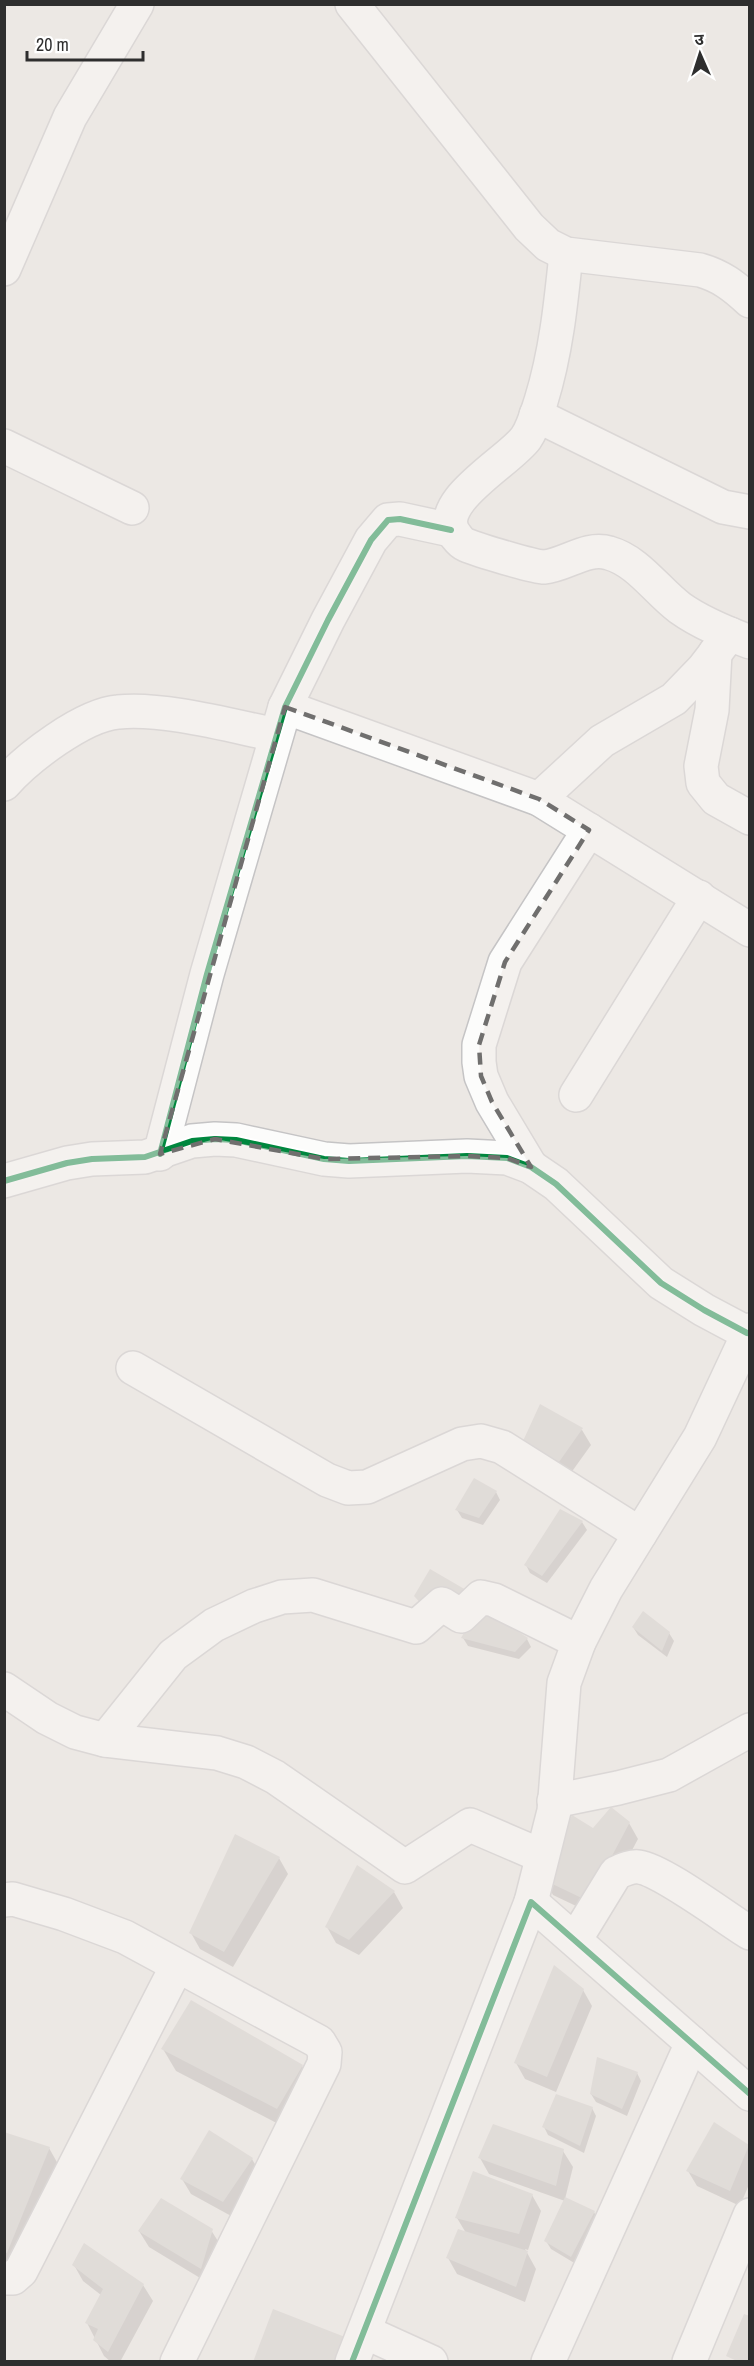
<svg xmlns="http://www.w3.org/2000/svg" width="754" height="2366" font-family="'Archivo Narrow','Noto Sans Devanagari',sans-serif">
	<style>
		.shadow { fill: #0003 }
		.building { fill: #d1cecb }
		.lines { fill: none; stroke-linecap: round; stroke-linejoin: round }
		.street-casing { stroke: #c5c4c5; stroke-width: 36 }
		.street { stroke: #fcfcfb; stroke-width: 33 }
		.cycleway-casing { stroke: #fff; stroke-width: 10 }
		.cycleway { stroke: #00873e; stroke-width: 6 }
		.marked { fill: none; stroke: #706f6e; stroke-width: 4.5; stroke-dasharray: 12 8; stroke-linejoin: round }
	</style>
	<rect width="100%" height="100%" fill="#ece8e4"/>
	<g class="shadow">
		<path d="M582,1430L591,1445L568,1477L524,1441Z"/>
		<path d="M496,1492L500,1500L483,1525L462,1518L457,1510Z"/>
		<path d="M582,1522L587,1530L547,1583L530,1573L526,1565Z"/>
		<path d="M479,1608L527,1639L531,1647L519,1659L468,1646L463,1638Z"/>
		<path d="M633,1627L669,1633L674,1641L667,1657L638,1635Z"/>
		<path d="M629,1823L638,1839L597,1916L553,1895L544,1879L593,1830Z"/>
		<path d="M279,1858L288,1874L233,1967L200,1949L191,1933Z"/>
		<path d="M394,1892L403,1908L359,1955L336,1943L327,1927Z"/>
		<path d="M583,1990L592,2006L556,2092L525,2079L516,2063Z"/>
		<path d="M163,2049L302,2066L315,2089L290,2130L176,2071Z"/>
		<path d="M637,2073L641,2081L627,2116L596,2102L591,2094Z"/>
		<path d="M592,2108L596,2116L584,2153L548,2135L544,2127Z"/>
		<path d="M4,2137L49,2148L58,2164L16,2268L4,2264Z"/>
		<path d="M748,2146L750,2182L740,2206L697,2186L688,2171Z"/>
		<path d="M563,2151L573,2167L565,2199L594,2212L598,2220L576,2264L551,2249L546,2241L565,2201L489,2174L480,2158Z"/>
		<path d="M252,2159L261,2175L233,2217L191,2194L182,2179Z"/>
		<path d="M532,2195L541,2211L528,2250L525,2249L536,2269L525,2302L457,2274L448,2258L466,2233L457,2218Z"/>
		<path d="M211,2230L221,2246L210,2284L149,2247L139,2231Z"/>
		<path d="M85,2245L143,2285L153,2301L120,2362H111L104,2356L87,2323L101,2295L83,2281L74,2265Z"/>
	</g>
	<g class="building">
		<path d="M540,1404L583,1428L559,1462L523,1441Z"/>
		<path d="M474,1478L497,1491L479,1518L455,1510Z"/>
		<path d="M560,1509L583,1521L542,1576L524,1565Z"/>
		<path d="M430,1569L473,1594L427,1610L414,1596Z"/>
		<path d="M479,1606L528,1638L515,1652L461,1638Z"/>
		<path d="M643,1611L670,1632L662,1651L632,1627Z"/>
		<path d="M611,1807L630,1822L588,1901L542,1879L572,1815L593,1828Z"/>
		<path d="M235,1834L280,1857L224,1952L189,1933Z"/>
		<path d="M357,1865L395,1891L349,1940L325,1927Z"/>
		<path d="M554,1965L584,1989L547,2077L514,2063Z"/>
		<path d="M191,2000L303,2065L277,2109L161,2049Z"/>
		<path d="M597,2057L638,2072L622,2109L590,2094Z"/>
		<path d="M556,2094L593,2107L580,2146L542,2127Z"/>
		<path d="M714,2122L749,2145L730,2191L686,2171Z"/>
		<path d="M493,2124L564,2149L556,2186L478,2158Z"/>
		<path d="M209,2130L253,2158L223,2202L180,2179Z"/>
		<path d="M4,2132L50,2147L7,2253L4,2252Z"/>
		<path d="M473,2171L533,2194L519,2234L455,2218Z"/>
		<path d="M565,2197L595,2211L571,2257L544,2241Z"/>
		<path d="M161,2198L213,2229L201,2269L138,2231Z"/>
		<path d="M458,2229L528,2251L516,2287L446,2258Z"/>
		<path d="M84,2243L144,2284L108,2352L93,2340L98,2329L85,2323L103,2289L72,2265Z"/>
		<path d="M273,2309L345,2337L337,2362H253Z"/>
		<path d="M744,2314L750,2316V2362H739L726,2356Z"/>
	</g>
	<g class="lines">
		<g class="street-casing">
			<g id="street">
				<path d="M352,4L529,227L548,245L566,254L700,270C721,276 734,286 750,301"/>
				<path d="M566,254C561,303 556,353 541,401C537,413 533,428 526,438C510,461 429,504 456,536C459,540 461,543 466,545C478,550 534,567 544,567C566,565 587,546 609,553C638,561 657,591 680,608C701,623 726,633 750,642"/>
				<path d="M4,269L70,117L137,4"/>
				<path d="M536,415L723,507L750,512"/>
				<path d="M4,446L132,508"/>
				<path d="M715,653L712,710L701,766L703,783L716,799L750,818"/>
				<path d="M285,707L539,799L750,930"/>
				<path d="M4,784C27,758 83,715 118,712C162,707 232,726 276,735"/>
				<path d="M539,799L602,741L674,699L703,669L730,634"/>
				<path d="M576,1095L699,897"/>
				<path d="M160,1154L207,974L285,707L328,620L371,540L388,520L400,519L451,530"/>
				<path d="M531,1167L492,1102L481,1076L479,1062V1045L505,962L589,830"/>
				<path d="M4,1181L67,1163L92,1159L145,1157L192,1141L215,1139L236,1140L324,1159L349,1161L467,1156L507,1158L531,1167L556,1184L661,1283L704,1310L747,1333"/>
				<path d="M133,1368L327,1480L348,1488L367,1487L462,1444L481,1441L502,1447L640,1534"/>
				<path d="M4,1689L47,1718L75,1732L105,1740L217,1753L246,1762L275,1777L405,1867L470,1825L542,1856"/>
				<path d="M105,1740L173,1655L214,1625L254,1606L282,1597L313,1595L416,1627L442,1604L461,1616L481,1597L494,1600L579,1642"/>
				<path d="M554,1801L618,1788L669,1775L750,1730"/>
				<path d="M4,1900L13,1899L64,1914L125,1937L319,2042L325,2052L324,2064L177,2362"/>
				<path d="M531,1902L554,1811L564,1683L579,1642L606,1589L700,1437L750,1330"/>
				<path d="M575,1940L616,1873C623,1870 631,1866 639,1867C662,1870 727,1919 750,1933"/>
				<path d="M4,2278H13L21,2271L177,1966"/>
				<path d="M365,2332L431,2362"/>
				<path d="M352,2362L531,1902L750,2094"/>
				<path d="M548,2362L692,2043"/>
				<path d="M689,2362L750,2215"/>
			</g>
		</g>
		<use href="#street" class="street"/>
		<g class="cycleway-casing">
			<g id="cycleway">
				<path d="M160,1154L207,974L285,707L328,620L371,540L388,520L400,519L451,530"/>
				<path d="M4,1181L67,1163L92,1159L145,1157L192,1141L215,1139L236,1140L324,1159L349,1161L467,1156L507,1158L531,1167L556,1184L661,1283L704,1310L747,1333"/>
				<path d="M352,2362L531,1902L750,2094"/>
			</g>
		</g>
		<use href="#cycleway" class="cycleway"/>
	</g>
	<path d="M0 0H754V2366H0ZM285,707L539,799L589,830L505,962L479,1045L481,1076L492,1102L531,1167L507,1158L467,1156L324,1159L215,1139L160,1154Z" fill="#ece8e4" fill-opacity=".55" fill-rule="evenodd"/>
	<path class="marked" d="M285,707L539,799L589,830L505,962L479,1045L481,1076L492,1102L531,1167L507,1158L467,1156L324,1159L215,1139L160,1154Z"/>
	<rect width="754" height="2366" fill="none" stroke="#2e2e2e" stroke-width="12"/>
	<g transform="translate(700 54) rotate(357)" stroke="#ffffff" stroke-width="4.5" paint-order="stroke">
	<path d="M0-4.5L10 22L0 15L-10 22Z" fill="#2e2e2e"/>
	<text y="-9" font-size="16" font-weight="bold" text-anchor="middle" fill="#2e2e2e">उ</text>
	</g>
	<path d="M27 51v9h116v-9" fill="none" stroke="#2e2e2e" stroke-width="3"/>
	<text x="36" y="51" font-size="18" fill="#2e2e2e" stroke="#ffffff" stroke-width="4.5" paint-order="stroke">20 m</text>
</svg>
